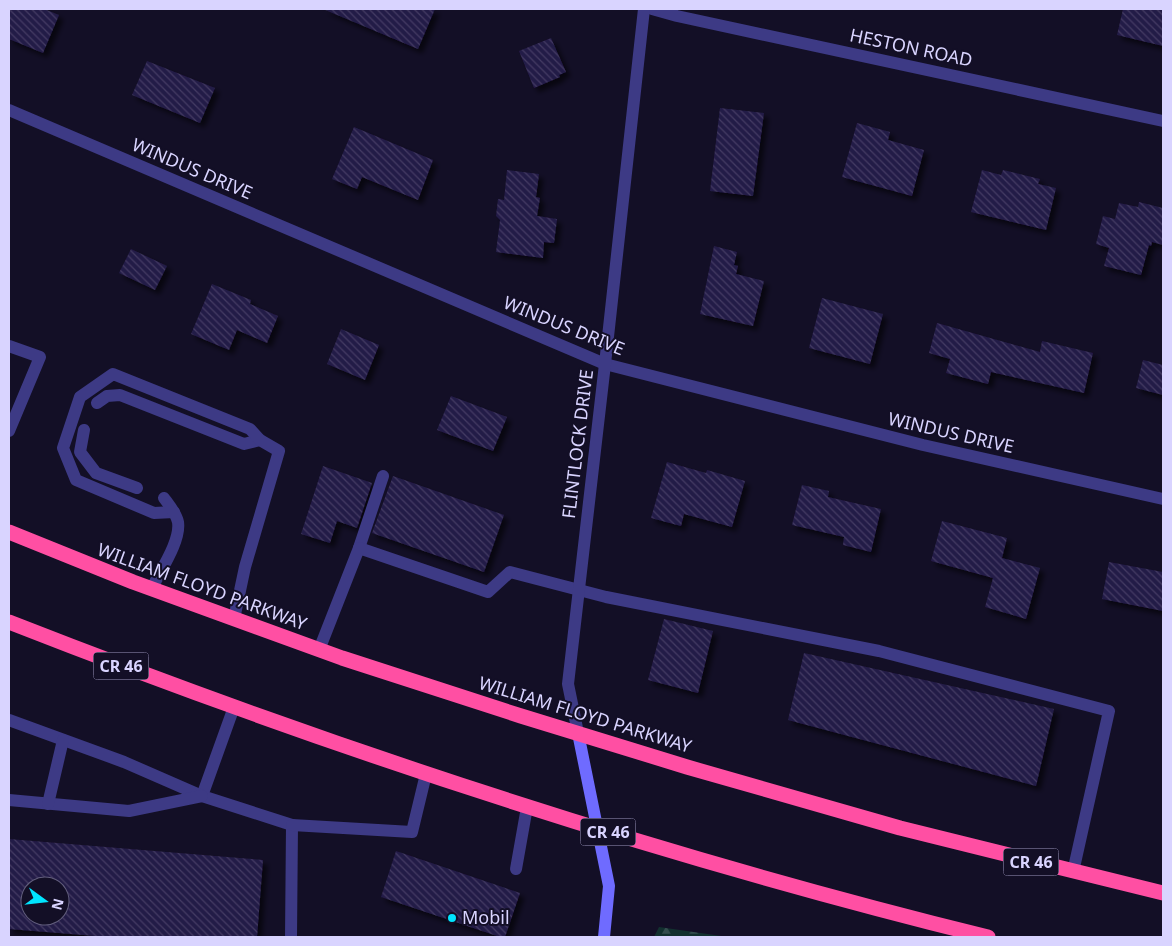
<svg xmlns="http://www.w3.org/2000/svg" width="1172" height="946" font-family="'Noto Sans',sans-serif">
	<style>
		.forest { fill: url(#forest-firs) }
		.building { fill: url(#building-back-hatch); fill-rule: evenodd; filter: url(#shadow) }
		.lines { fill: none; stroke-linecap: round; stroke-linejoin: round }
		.lane { stroke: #3d3a85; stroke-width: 12 }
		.street { stroke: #3d3a85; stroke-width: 12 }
		.secondary { stroke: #6f6bff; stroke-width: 12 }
		.highway { stroke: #ff4fa3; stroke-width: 15 }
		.poi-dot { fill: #00e5ff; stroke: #130f26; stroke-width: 2 }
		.labels { text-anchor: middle; stroke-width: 4; stroke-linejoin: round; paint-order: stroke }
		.shield { fill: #130f26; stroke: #9e99be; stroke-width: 1 }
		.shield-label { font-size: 16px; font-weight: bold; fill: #d9d4ff }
		.street-label { font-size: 18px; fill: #d9d4ff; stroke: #130f26 }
		.poi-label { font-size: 18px; fill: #d9d4ff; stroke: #130f26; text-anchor: start }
	</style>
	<defs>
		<pattern id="forest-firs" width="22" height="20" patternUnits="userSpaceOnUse" patternTransform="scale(1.25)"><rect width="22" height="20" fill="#12302f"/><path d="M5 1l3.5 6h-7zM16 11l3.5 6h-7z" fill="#344d4e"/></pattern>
		<pattern id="building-back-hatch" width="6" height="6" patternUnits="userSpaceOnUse" patternTransform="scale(1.25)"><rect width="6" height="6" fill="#241b47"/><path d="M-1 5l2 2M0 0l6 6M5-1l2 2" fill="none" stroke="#433b63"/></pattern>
		<filter id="shadow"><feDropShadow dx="4.5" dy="4.5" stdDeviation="2.5" flood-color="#0009"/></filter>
	</defs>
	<rect width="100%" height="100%" fill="#130f26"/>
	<path class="forest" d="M659,927L728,937H729H654Z"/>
	<g class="building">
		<path d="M9,9H44L59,15L43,53L9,39Z"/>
		<path d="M323,9H435L418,49Z"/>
		<path d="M1123,9H1163V46L1117,35Z"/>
		<path d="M551,38L566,72L559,75L560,77L534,88L519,51Z"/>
		<path d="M147,61L215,88L200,123L132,95Z"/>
		<path d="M720,108L764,113L753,196L710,191Z"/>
		<path d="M857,123L890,132L888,140L924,150L912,196L842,177Z"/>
		<path d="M354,127L433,160L418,200L362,177L357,189L332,179Z"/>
		<path d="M507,170L539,174L536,197L540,198L537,216L557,219L554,243L544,242L543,258L496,252L500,220L496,216L498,199L504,200Z"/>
		<path d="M982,170L1001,175L1003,170L1040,179L1038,184L1056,188L1046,230L971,212Z"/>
		<path d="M1139,202L1163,208V245L1152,242L1151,246L1149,245L1141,275L1104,266L1109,248L1096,244L1103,216L1115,219L1119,203L1138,207Z"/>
		<path d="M714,246L737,252L734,265L738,266L736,274L764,281L753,326L700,314Z"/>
		<path d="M131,249L167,266L155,290L119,273Z"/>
		<path d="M212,284L251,300L250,304L278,316L267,343L237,330L229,350L191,334Z"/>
		<path d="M822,298L883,314L870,364L809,348Z"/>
		<path d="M937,323L1040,352L1042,341L1093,353L1084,393L991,372L988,384L946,373L950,359L929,353Z"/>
		<path d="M341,329L379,345L365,380L327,364Z"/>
		<path d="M1143,360L1163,365V395L1136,388Z"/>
		<path d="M451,396L507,417L493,451L437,430Z"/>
		<path d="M667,462L706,473L707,470L745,481L732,527L684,514L681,526L651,518Z"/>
		<path d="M323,466L372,483L357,528L337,521L330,543L301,534Z"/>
		<path d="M393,476L504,515L484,572L372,533Z"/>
		<path d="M802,485L829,491L828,497L881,509L871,552L843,545L844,537L792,525Z"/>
		<path d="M942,521L1007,538L1002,558L1040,568L1026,619L985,607L993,578L931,561Z"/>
		<path d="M1109,562L1163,572V611L1102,599Z"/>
		<path d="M664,619L713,631L698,693L648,680Z"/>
		<path d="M804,653L1054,709L1036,786L788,720Z"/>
		<path d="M9,839L263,860L257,937H108L9,929ZM30,886H60V916H30Z"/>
		<path d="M396,851L520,893L505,937H500L381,897Z"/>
	</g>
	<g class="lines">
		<g class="lane">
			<path d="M9,346L40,357L9,431"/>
			<path d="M97,403L107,396L120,395L244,444L260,440"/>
			<path d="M84,430L80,452L96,473L137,488"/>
			<path d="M174,512L154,513L76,480L63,448L80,397L113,374L250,429L260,440L279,451L245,567L234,619"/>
			<path d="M359,548L383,476"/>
			<path d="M152,588C160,571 181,541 178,522C176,513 170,506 164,498"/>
			<path d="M319,650L359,548L488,592L510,572L606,597L879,651L1109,711L1073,872"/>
			<path d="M234,707L202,796L292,825L291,937"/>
			<path d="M9,720L124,762L202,796"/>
			<path d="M9,800L129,811L202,796"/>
			<path d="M48,804L63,740"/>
			<path d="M292,825L412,832L426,774"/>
			<path d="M516,869L527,807"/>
		</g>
		<g class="street">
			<path d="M652,9L677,16L1163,121"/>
			<path d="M9,110L605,364L923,445L1163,499"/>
			<path d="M578,733L568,684L605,364L644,9"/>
		</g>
		<path class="secondary" d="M578,733L609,886L604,937"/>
		<g class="highway">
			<path d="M9,532L133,582L342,658L521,716L687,767L900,828L1163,893"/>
			<path d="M9,622C328,747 655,855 988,937"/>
		</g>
	</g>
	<circle class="poi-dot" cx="452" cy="918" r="5"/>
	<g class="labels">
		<g class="shield">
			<rect x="93.5" y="652.5" width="55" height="27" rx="4"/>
			<rect x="580.5" y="818.5" width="55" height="27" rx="4"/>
			<rect x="1003.5" y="848.5" width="55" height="27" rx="4"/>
		</g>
		<g class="shield-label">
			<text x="121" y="672">CR 46</text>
			<text x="608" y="838">CR 46</text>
			<text x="1031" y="868">CR 46</text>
		</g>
		<g class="street-label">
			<text transform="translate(911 48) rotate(12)" y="6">HESTON ROAD</text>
			<text transform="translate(192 169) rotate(23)" y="6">WINDUS DRIVE</text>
			<text transform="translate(564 326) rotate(22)" y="6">WINDUS DRIVE</text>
			<text transform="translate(951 433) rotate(13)" y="6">WINDUS DRIVE</text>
			<text transform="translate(578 444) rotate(-83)" y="6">FLINTLOCK DRIVE</text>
			<text transform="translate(202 587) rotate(20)" y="6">WILLIAM FLOYD PARKWAY</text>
			<text transform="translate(585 715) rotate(17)" y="6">WILLIAM FLOYD PARKWAY</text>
		</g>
		<g class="poi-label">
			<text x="462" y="924">Mobil</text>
		</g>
	</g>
	<rect width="1172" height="946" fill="none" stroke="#d9d4ff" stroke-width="20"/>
	<g transform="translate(45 901) rotate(105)"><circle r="24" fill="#130f26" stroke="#625e7d"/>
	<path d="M0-4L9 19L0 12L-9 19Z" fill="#00e5ff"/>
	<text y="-8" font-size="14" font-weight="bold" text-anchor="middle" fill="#d9d4ff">N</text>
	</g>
</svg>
